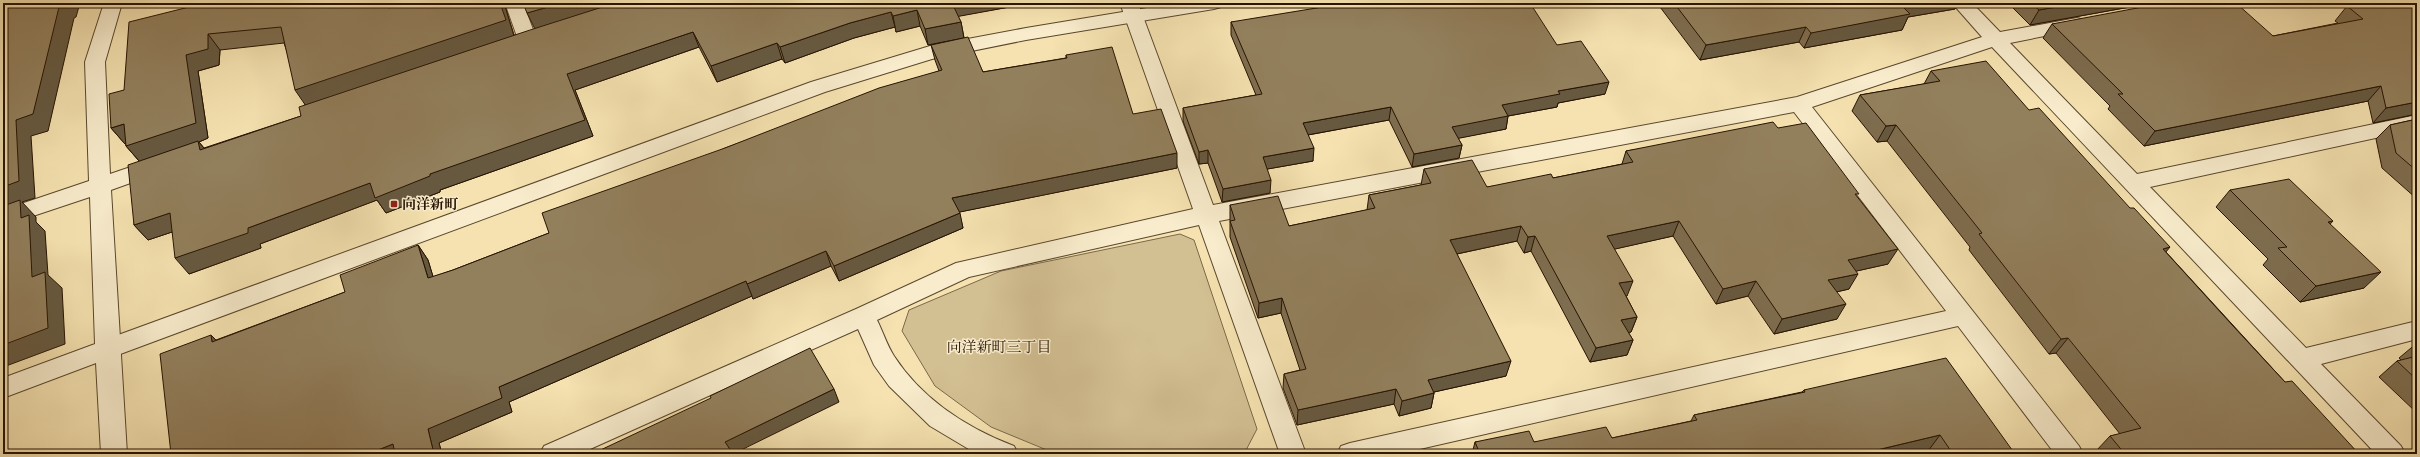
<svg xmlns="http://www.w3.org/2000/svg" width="2420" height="457" font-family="'Old Standard TT','Noto Serif JP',serif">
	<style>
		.green { fill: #d2bf92; stroke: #7c694a }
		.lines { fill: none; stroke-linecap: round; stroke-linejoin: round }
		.minor-casing { stroke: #5a472d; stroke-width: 2 }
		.tertiary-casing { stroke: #5a472d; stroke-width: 2 }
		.minor { fill: #f8eccc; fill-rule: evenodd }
		.tertiary { fill: #f8eccc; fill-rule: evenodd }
		.wall { fill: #7e6d4f; stroke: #271301; fill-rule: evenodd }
		.shaded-wall { fill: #665940; stroke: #271301 }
		.building { fill: #927f5c; stroke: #271301 }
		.poi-dot { fill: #8f2418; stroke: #f8eccc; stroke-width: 1.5 }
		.labels { text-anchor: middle; stroke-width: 3; stroke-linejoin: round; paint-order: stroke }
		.poi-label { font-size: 14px; font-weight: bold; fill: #271301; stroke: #f8eccc; text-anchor: start }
		.neighbourhood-label { font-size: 15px; fill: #271301; stroke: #f8eccc }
	</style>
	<rect width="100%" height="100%" fill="#f5e2b0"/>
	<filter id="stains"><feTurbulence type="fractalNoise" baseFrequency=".005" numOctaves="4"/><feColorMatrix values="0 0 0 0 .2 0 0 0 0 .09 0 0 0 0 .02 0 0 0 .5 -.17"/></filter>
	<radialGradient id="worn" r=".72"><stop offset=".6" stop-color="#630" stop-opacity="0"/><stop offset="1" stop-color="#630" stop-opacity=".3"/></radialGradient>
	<path class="green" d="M1180,234L1194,240L1257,429L1244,454L1054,453L991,427L935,386L902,331L909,310L1001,271Z"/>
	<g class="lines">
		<g class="minor-casing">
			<g id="minor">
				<path d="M104,3H122L105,62L110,174L157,158L164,161L168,166L164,171L111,190L127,454H101L96,363L3,398V378L95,344L90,197L3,226V210L89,181L85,62Z"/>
				<path d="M505,3H523L537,40L534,45L527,46L520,45Z"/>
				<path d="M1120,3H1138L1213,205L1797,97L1982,37L1952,3H1972L2000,32L2077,18L2084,20L2087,24L2084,28L2010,43L2137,174L2417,115V129L2150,187L2306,348L2417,321V339L2321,364L2401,446L2405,454H2376L1992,47L1812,107L2079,446L2083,454H2055L1958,326L1398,454H1337L1341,446L1350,443L1946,311L1794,112L1219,221L1306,454H1280L1199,225L969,277L877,320C883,332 887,345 894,356C922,399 967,428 1014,446L1018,454H977L930,426L889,386L874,365L858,329L579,454H540L544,446L856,309L956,263L1193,209Z"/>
			</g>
		</g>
		<g class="tertiary-casing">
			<path id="tertiary" d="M1177,3H1223L1221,7L1214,9L1026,40L932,59L825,92L115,356L107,359L99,356L95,349L99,342L811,82L930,46L1026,28Z"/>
		</g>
		<use href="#minor" class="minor"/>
		<use href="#tertiary" class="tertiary"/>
	</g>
	<g class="wall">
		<path d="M205,3H390L392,7L403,3H504L514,35L1026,4L958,16L961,22L964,38L983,72L1066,58V55L1133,114L1177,168L959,212L963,228L839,281L831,266L753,299L752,296L509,402L512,412L439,443L442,454H171L211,335L216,340L345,292L418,245L428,260L433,277L453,270L549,233L725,148L939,71L935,60L931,45L962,38L928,45L920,26L896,32L895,27L854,38L785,63L782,59L717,82L699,47L575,90L593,136L440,190V192L386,213L377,200L260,244L261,248L189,274L172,232L148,240L134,225L139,161L126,146V144H125L111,128L124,90ZM284,43L305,105L301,116L204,148L199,142L208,138L198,71L219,65L220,50Z"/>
		<path d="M1657,3H1958L1955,9L1908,17L1902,30L1804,48L1799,42L1700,60Z"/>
		<path d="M2008,3H2152L2030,25Z"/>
		<path d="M2417,3V114L2373,123L2368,101L2144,146L2108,109L2110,106L2043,38L2052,24L2273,36L2338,23L2335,21L2347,6Z"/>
		<path d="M1231,22L1557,45L1605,94L1558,103L1557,107L1508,116L1506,129L1458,138L1462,145L1459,158L1412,167L1389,120L1308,135L1313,161L1267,169L1270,193L1222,202L1208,163L1199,164L1183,121V108L1256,95L1231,35Z"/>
		<path d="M1931,71L2029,110L2166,252L2285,382L2359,454H2099L2096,451L2110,436L2120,434L2056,353L2049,354L1969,250L1970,247L1887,141L1877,142L1852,111L1860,95L1924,84Z"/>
		<path d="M2417,119V199L2382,168L2376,139L2390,125Z"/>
		<path d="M1778,128L1857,197L1888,264L1856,271L1849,289L1836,292L1837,319L1774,334L1748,296L1716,304L1673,236L1614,249L1627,296H1626L1637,317L1631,332H1628L1633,340L1627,355L1590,362L1531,251L1524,253L1517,241L1457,254L1506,376L1434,392V393L1431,408L1399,416L1394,404L1297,425L1283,388L1284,374L1300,370L1281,313L1258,318L1230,237V205L1289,226L1367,210L1369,195L1421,185L1424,169L1487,187L1553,178L1622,164L1626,151Z"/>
		<path d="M2230,190L2330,224L2364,288L2300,302L2263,265L2268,259L2216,207Z"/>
		<path d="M2417,219V228L2412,224Z"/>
		<path d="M2417,343V413L2379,377L2397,361L2401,360L2399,358Z"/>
		<path d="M1804,390L2015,454H1931L1928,451L1914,454H1472L1475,442H1534L1612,438L1691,421L1694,415L1802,392Z"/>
	</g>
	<g class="shaded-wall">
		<path d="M60,3H80L76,17L74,18L48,131L31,136L35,198L22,202L36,217V222L45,231L48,275L62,288L65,344L6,366L3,364V345L32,277L3,209V187L16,120Z"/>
		<path d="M387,3H390L398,23L389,8Z"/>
		<path d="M500,3H504L514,36L306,106L295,90Z"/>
		<path d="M562,3H621L535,29L527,13Z"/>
		<path d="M952,3H1026V4L955,17Z"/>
		<path d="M1910,3H1958L1955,9L1908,17L1902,30L1804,48L1811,33L1901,5Z"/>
		<path d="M1977,3H1980V4L1976,5Z"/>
		<path d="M2079,3H2152L2030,25L2039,10Z"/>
		<path d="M917,10L920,26L896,32L893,16Z"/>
		<path d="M891,12L895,27L854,38L785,63L780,47L850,23Z"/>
		<path d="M961,22L964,38L928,45L925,29Z"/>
		<path d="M1806,27L1799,42L1700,60L1706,45Z"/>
		<path d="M693,32L699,47L575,90L593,136L440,190V192L386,213L377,200L260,244L261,248L189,274L175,258L248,228L370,183L430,174L567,74Z"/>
		<path d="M208,34L220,50L219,65L198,71L208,138L199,142L211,157L140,162L126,146L186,55Z"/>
		<path d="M777,43L782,59L717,82L711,66Z"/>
		<path d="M1609,82L1605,94L1558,103L1557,107L1508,116L1506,129L1450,140L1452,127L1502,105L1558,91Z"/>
		<path d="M2381,86L2368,101L2144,146L2155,131Z"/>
		<path d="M2417,102V114L2373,123L2386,108Z"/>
		<path d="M1391,107L1389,120L1302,136L1303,123Z"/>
		<path d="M124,124L137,140L125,144L111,128Z"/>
		<path d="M1896,125L1887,141L1877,142L1886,126Z"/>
		<path d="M1462,145L1459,158L1412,167L1414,154Z"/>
		<path d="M1314,148L1313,161L1262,170L1263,157Z"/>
		<path d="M1208,150V163L1199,164V152Z"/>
		<path d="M1177,153V168L955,213L952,198Z"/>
		<path d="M1271,180L1270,193L1222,202L1223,189Z"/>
		<path d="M170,213L184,228L148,240L134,225Z"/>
		<path d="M960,213L963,228L839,281L834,266Z"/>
		<path d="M1679,221L1673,236L1602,252L1607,236Z"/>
		<path d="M2333,221L2318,237L2328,222Z"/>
		<path d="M1521,226L1517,241L1447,256L1450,240Z"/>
		<path d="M1535,236L1531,251L1524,253L1528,237Z"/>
		<path d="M418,245L428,260L438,293L428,278Z"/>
		<path d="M2170,247L2157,263L2163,249Z"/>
		<path d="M1898,249L1888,264L1839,275L1848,260Z"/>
		<path d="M826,251L831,266L753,299L747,284Z"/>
		<path d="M2381,272L2364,288L2300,302L2316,286Z"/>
		<path d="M1858,274L1849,289L1819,296L1828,280Z"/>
		<path d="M746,281L752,296L509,402L512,412L439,443L442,454H434L428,429L499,387Z"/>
		<path d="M1633,281L1627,296L1613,299L1619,283Z"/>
		<path d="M1756,281L1748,296L1716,304L1723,289Z"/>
		<path d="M1282,298L1281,313L1258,318L1259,303Z"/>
		<path d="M1846,304L1837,319L1774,334L1782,319Z"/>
		<path d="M1637,317L1631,332L1616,335L1621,320Z"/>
		<path d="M211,335L225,350L212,342Z"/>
		<path d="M2068,338L2056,353L2049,354L2061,339Z"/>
		<path d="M1633,340L1627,355L1590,362L1596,348Z"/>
		<path d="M1511,361L1506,376L1425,394L1428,380Z"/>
		<path d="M834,389L839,402L733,454L725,442Z"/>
		<path d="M1396,389L1394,404L1297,425L1298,410Z"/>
		<path d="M1434,393L1431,408L1399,416L1402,401Z"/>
		<path d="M1940,435L1928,451L1914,454H1860Z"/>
		<path d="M393,444L402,454H368Z"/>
	</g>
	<g class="building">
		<path d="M3,3H60L33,114L16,120L19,181L3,187Z"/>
		<path d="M205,3H387L389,8L403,3H500L506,20L295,90L281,27L208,34V49L186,55L196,123L126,146L124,124L111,128L109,94L124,90L129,22Z"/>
		<path d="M523,3H562L527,13Z"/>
		<path d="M615,3H952L961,22L925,29L917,10L893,16L891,12L850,23L780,47L777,43L711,66L693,32L567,74L585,120L430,174V176L375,198L370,183L248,228V233L175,258L170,213L134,225L128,165L198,141L200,150L301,116L299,107L527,31Z"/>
		<path d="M1347,3H1530L1557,45L1581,41L1609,82L1558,91L1560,94L1502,105L1508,116L1452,127L1462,145L1414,154L1391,107L1303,123L1314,148L1263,157L1271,180L1223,189L1208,150L1199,152L1183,108L1262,94L1231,22Z"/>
		<path d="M1674,3H1910L1901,5L1910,14L1811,33L1806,27L1706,45Z"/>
		<path d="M2031,3H2079L2039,10Z"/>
		<path d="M2164,3H2236L2273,36L2363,19L2347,6L2364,3H2417V102L2386,108L2381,86L2155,131L2118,94H2123L2052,24Z"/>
		<path d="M968,37L983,72L1067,58L1066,55L1112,47L1133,114L1161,109L1177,153L952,198L960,213L834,266L826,251L747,284L746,281L499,387L502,398L428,429L434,454H395L393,444L368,454H171L160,354L211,335L212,342L345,292L340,275L418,245L428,278L453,270L549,233L542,213L725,148L879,88L942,70L931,45Z"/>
		<path d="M1986,61L2029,110L2039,108L2130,208H2134L2170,247L2163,249L2234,327L2285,382L2292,381L2359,454H2125L2110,436L2141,428L2068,338L2061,339L1979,234L1982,233L1896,125L1886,126L1860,95L1940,81L1931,71Z"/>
		<path d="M2417,119V171L2396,153L2390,125Z"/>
		<path d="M1773,122L1778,128L1806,123L1859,194H1855L1898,249L1848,260L1858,274L1828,280L1846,304L1782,319L1756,281L1723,289L1679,221L1607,236L1633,281L1619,283L1637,317L1621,320L1633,340L1596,348L1535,236L1528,237L1521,226L1450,240L1511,361L1428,380L1434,393L1402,401L1396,389L1298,410L1284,374L1306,369L1282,298L1259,303L1230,221L1235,220L1230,205L1278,196L1289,226L1375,208L1369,195L1431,183L1424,169L1472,160L1487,187L1551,174L1553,178L1633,162L1626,151Z"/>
		<path d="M2289,179L2333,221L2328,222L2381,272L2316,286L2278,248L2287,247L2230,190Z"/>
		<path d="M20,200L21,218L29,215L32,277L45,272L48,328L3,345V206Z"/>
		<path d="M810,348L834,389L725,442L733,454H592L711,398L710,396Z"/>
		<path d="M2417,356V380L2397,361Z"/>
		<path d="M1946,358L2015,454H1953L1940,435L1860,454H1480L1475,442L1529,431L1534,442L1606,427L1612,438L1697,420L1694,415L1805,392L1804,390Z"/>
		<path d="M885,451L889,454H882Z"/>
	</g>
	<rect class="poi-dot" x="390" y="200" width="8" height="8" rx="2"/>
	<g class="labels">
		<g class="poi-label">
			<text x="402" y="209">向洋新町</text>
		</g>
		<g class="neighbourhood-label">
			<text x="999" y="352">向洋新町三丁目</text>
		</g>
	</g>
	<rect width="2420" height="457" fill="none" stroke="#f5e2b0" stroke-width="16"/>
	<rect x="4" y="4" width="2412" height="449" fill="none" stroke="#271301" stroke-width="2"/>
	<rect x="8" y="8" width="2404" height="441" fill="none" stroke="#271301"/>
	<rect width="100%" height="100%" filter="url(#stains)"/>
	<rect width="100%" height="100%" fill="url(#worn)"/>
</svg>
